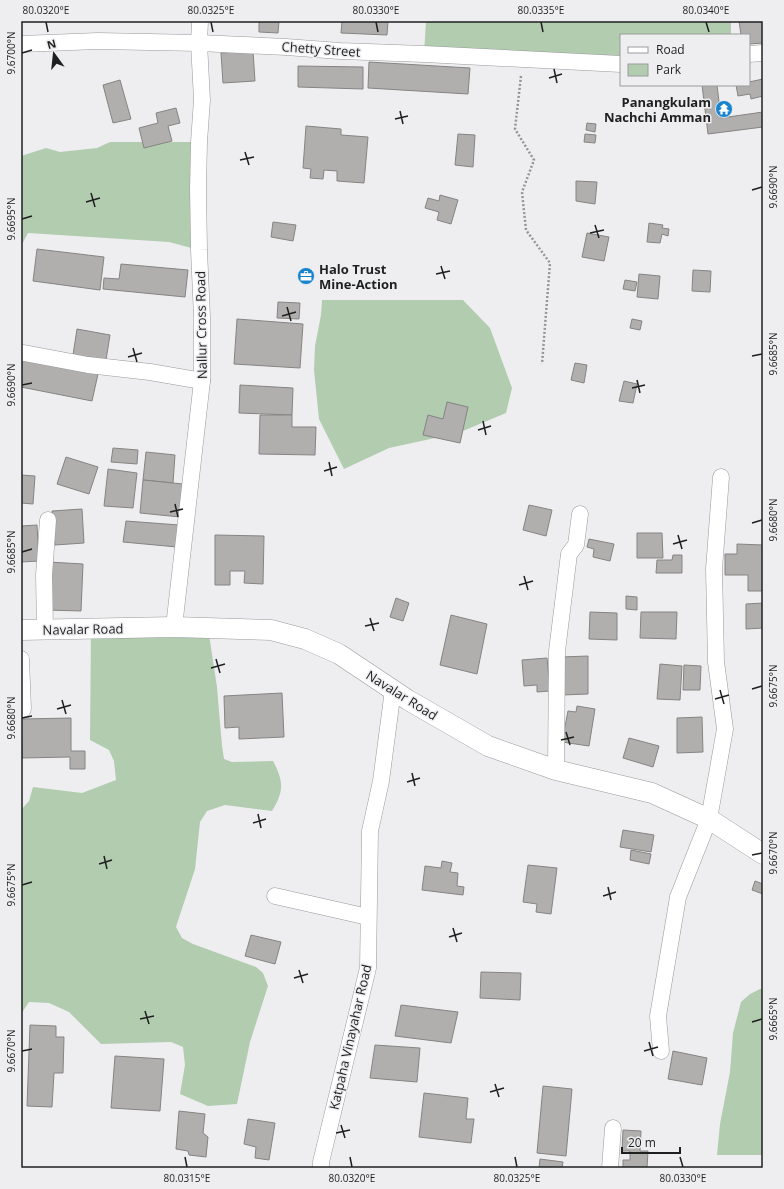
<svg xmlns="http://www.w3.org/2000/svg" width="784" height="1189" font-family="'Open Sans',sans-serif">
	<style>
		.green { fill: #b1ccae }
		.building { fill: #b1afae; stroke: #868483 }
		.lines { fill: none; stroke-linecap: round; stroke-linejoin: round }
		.minor-casing { stroke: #99999c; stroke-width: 17 }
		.tertiary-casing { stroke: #99999c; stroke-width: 21 }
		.path { stroke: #949597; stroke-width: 2.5; stroke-dasharray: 2 2; stroke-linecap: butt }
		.minor { stroke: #fff; stroke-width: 16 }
		.tertiary { stroke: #fff; stroke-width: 20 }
		.ticks { fill: none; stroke: #1e1f1f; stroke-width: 1.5 }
		.labels { text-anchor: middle; stroke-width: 3; stroke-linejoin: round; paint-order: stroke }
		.street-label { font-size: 13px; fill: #1e1f1f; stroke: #eeeef1 }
		.poi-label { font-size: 13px; font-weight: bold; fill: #1e1f1f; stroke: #eeeef1; text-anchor: end }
		.neatline { fill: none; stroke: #1e1f1f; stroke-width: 1.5 }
		.ticks-label { font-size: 10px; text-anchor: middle; fill: #1e1f1f }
	</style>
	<rect width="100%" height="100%" fill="#eeeef1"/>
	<g class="green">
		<path d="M426,21H731V35H621V64L424,54Z"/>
		<path d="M110,142H199V250L169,242L28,233L21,246V156L46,148L60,152L97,148Z"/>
		<path d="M322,300H463L490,328L512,388L506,413L458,433L389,448L344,469L319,419L314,370L315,346L321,315Z"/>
		<path d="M91,628H208L217,687L222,746L224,759L232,762L273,761C284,782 284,791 272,811L225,805L207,811L200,822L195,869L176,927L182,938L193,944L256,967L263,973L268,986L250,1042L237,1104L208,1106L180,1094L185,1065L183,1047L171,1042L101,1044L69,1012L49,1003L29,1002L21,1014V810L29,801L33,787L82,793L116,780L114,761L109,750L90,740Z"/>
		<path d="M760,989H763V1155H717L720,1124L730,1072L733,1033L741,1002L750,994Z"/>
	</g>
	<g class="building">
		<path d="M259,21H279L278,33L259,32Z"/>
		<path d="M342,21H388L387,35L341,33Z"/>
		<path d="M739,21H763V43L749,44V35H741Z"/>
		<path d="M253,51L255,81L223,83L221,53Z"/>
		<path d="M369,62L470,68L468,94L368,88Z"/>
		<path d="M298,66L363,67V89L298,87Z"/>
		<path d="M763,79V96L751,99L750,94L738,96L736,85H749V82Z"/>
		<path d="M120,80L131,119L113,123L103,85Z"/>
		<path d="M702,85H717L721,118L763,112V127L708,134Z"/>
		<path d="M176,108L180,123L168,126L172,141L144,148L139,128L158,123L156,113Z"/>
		<path d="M587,123L596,124L595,132L586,130Z"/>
		<path d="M306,126L341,129V135L368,137L364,183L337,181V171L324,170L323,179L310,178L311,169L303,168Z"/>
		<path d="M458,134L475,135L473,167L455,165Z"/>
		<path d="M585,134L596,135L595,143L584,142Z"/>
		<path d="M576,181L597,182L595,204L576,201Z"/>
		<path d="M440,195L458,200L451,224L437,220L439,212L425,208L428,198L439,201Z"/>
		<path d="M273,222L296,225L293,241L271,237Z"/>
		<path d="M649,223L663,225L662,228L669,229L668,236L662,234L660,243L647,242Z"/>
		<path d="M587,233L609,237L604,261L582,257Z"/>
		<path d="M37,249L104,257L100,290L33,281Z"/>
		<path d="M121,264L188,270L185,297L103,289L104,278L119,279Z"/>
		<path d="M693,270L711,271L710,292L692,291Z"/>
		<path d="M639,274L660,276L658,299L637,297Z"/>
		<path d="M625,280L637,282L635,291L623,289Z"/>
		<path d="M278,302L300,303L299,319L277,318Z"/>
		<path d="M237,319L303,324L300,368L234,364Z"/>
		<path d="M632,319L642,321L640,330L630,328Z"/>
		<path d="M77,329L110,335L106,360L73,355Z"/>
		<path d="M21,359L98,374L92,401L21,387Z"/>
		<path d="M575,363L587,365L584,383L571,380Z"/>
		<path d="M624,381L637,384L633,403L619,401Z"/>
		<path d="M240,385L293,388L292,415L239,413Z"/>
		<path d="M447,402L468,407L460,443L423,435L428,415L443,419Z"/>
		<path d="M260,415H292V427H316L315,455L259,454Z"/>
		<path d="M113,448L138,450L137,464L111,462Z"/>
		<path d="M146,452L175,455L173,483L143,480Z"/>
		<path d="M66,457L98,467L89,494L57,484Z"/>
		<path d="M108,469L137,473L133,508L104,506Z"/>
		<path d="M21,475L35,476L33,504L21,503Z"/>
		<path d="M143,480L183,484L180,517L140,513Z"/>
		<path d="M529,505L552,510L546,536L523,530Z"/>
		<path d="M82,509L84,543L55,545L52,511Z"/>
		<path d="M126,521L179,525L177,547L123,542Z"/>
		<path d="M37,525L39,561L21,562V526Z"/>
		<path d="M637,533H662L663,558H637Z"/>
		<path d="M215,535L264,536L263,584L244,583L245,571H230V585H215Z"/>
		<path d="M589,539L614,544L610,561L593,557L594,549L587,547Z"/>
		<path d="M737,544L763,545V591H748V575H725V554H737Z"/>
		<path d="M673,555H682V573H656L657,560H672Z"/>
		<path d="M49,562L83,564L81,611L47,610Z"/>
		<path d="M626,596L637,597V610L626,609Z"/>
		<path d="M396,598L409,603L403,621L390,617Z"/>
		<path d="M763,603V628L746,629V604Z"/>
		<path d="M590,612L617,613V640L589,639Z"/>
		<path d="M641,612H677L676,639L640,638Z"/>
		<path d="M451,615L487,624L477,674L440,665Z"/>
		<path d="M588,656V694L562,695L561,657Z"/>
		<path d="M547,658L550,691L537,692V685L524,686L522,660Z"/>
		<path d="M660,664L682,666L680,700L657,699Z"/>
		<path d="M684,665L701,666L700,690H683Z"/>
		<path d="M282,693L284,737L239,739V727L225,728L224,696Z"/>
		<path d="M577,706L595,709L589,746L562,742L568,711L576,712Z"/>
		<path d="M702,717L703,752L677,753V718Z"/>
		<path d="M71,718V751H85V769H70V757L22,758L21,719Z"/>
		<path d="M629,738L659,746L653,767L623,758Z"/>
		<path d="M623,830L654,835L651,852L620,847Z"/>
		<path d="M631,850L651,854L649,864L630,860Z"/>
		<path d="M442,861L452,863L450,872L458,873L457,886L464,887L463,895L422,890L425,866L441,868Z"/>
		<path d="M528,865L557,868L551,914L536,912L537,904L523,902Z"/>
		<path d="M755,881L763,884V894L752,890Z"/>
		<path d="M251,935L281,942L275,964L245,956Z"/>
		<path d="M481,972L521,973L520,1000L480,998Z"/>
		<path d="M401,1005L458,1012L451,1043L395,1036Z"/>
		<path d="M30,1025L56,1026V1037H64L63,1073H54L52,1107L27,1106Z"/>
		<path d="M375,1045L420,1048L417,1082L370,1078Z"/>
		<path d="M673,1051L707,1058L702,1085L668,1079Z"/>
		<path d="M115,1056L164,1059L160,1111L111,1108Z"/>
		<path d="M543,1086L572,1089L566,1156L537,1153Z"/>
		<path d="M424,1093L468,1098L466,1119H474L471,1143L419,1137Z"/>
		<path d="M179,1111L205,1114L203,1133L208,1137L206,1157L189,1155L188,1151L176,1149Z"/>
		<path d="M248,1119L275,1123L269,1160L255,1158L256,1147L244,1144Z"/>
		<path d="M623,1130L641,1131L640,1151H648L647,1168H623V1160H630V1151H622Z"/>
		<path d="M540,1159L563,1162L562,1168H539Z"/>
	</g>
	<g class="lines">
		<g class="minor-casing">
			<g id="minor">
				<path d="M21,44L98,41L199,43L286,47L340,51L424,54L621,64"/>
				<path d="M749,54L763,53"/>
				<path d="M24,353L88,365L150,372L202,381"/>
				<path d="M174,627L202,381V317L199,250L198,189L199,142L202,100L199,43L200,21"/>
				<path d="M45,629L44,575L48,520"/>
				<path d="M21,659L23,709"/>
				<path d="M556,770L557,651L569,554L576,545L580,514"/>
				<path d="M275,896L368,917"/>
				<path d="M661,1051L658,1016L678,897L709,819L725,729L716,662L714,569L721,477"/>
				<path d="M321,1168V1162L368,968L370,831L381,781L393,690"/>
				<path d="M610,1168L613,1128"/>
			</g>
		</g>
		<g class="tertiary-casing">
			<path id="tertiary" d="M21,630L174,627L271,630L305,639L339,654L408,700L488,746L556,770L652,793L709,819L763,854"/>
		</g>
		<path class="path" d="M521,76L515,129L534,160L522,192L526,230L550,263L542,364"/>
		<use href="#minor" class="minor"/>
		<use href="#tertiary" class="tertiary"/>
	</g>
	<path class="ticks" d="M46,22L48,32M211,22L213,32M376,22L378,32M541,22L543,32M706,22L709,32M22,53L32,50M554,69L557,83M549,78L562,74M400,111L403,124M395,119L408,116M245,152L249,165M240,160L254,157M752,190L762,187M91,193L95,207M86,202L100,198M22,219L32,216M595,225L599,238M590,233L604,230M441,266L445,279M436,274L450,271M287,307L291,321M282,316L296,312M133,348L137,362M752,356L762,354M128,357L142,353M637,380L640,393M22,385L32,383M632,388L645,385M483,421L486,435M478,430L491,426M329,462L332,476M324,471L337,467M175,504L178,517M170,512L183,509M752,523L762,520M678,535L682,549M673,544L687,540M22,552L32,549M524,576L528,590M519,585L533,581M370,618L374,631M365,626L379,623M216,659L220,673M211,668L225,664M752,689L762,686M720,690L724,704M715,699L729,695M62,700L66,714M57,709L71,705M22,718L32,716M566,732L570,745M561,740L574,737M412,773L415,786M407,782L420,778M258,814L261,828M253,823L266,819M752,855L762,853M104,856L107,869M99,864L112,860M22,885L32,882M608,887L611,900M603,896L616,892M453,928L457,942M449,937L462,933M299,970L303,983M294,978L308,974M145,1011L149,1024M140,1019L154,1016M752,1022L762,1019M649,1042L653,1056M22,1051L32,1049M644,1051L658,1047M495,1084L499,1097M490,1092L504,1088M341,1125L345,1138M336,1133L350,1130M185,1157L187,1167M350,1157L352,1167M515,1157L517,1167M680,1157L683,1167"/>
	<defs>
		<g id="temple-disc" transform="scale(0.9)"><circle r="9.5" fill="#1884ce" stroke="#eeeef1"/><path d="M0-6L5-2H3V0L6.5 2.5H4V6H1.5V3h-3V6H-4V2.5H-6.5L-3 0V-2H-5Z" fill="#fff"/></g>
		<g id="office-disc" transform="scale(0.9)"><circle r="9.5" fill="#1884ce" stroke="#eeeef1"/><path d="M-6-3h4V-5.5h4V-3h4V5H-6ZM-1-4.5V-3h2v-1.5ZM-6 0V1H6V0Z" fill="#fff"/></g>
	</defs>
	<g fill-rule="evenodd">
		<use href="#temple-disc" x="724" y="109"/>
		<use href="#office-disc" x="306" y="276"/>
	</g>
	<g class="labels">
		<g class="street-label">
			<text transform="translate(321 49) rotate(4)" y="5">Chetty Street</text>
			<text transform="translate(201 325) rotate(-91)" y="5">Nallur Cross Road</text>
			<text transform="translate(83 629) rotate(-1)" y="5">Navalar Road</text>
			<text transform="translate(402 695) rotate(32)" y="5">Navalar Road</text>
			<text transform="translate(350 1037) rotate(-77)" y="5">Katpaha Vinayahar Road</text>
		</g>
		<g class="poi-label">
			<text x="711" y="107">Panangkulam<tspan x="711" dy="15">Nachchi Amman</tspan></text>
			<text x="319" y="274" text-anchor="start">Halo Trust<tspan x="319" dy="15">Mine-Action</tspan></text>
		</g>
	</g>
	<rect width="784" height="1189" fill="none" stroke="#eeeef1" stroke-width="44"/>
	<rect x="620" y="34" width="130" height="52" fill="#eeeef1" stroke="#9b9b9d"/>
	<rect x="628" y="47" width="20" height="6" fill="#ffffff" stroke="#9b9b9d"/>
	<text x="656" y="54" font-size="12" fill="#1e1f1f">Road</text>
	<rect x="628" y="64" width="20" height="12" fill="#b1ccae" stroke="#9b9b9d"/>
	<text x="656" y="74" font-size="12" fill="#1e1f1f">Park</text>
	<g transform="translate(54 54) rotate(345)" stroke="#eeeef1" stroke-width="3" paint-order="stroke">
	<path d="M0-3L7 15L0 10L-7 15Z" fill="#1e1f1f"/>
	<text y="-6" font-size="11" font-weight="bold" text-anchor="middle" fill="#1e1f1f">N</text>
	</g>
	<path d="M622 1147v6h58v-6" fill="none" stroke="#1e1f1f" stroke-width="2"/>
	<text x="628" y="1147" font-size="12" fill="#1e1f1f" stroke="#eeeef1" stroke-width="3" paint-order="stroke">20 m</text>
	<rect x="22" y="22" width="740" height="1145" class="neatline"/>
	<g class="ticks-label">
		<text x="46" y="14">80.0320°E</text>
		<text x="211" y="14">80.0325°E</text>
		<text x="376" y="14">80.0330°E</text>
		<text x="541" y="14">80.0335°E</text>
		<text x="706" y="14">80.0340°E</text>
		<text transform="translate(11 53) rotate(-90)" y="4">9.6700°N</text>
		<text transform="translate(773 187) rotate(-90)" y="4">9.6690°N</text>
		<text transform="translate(11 219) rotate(-90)" y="4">9.6695°N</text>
		<text transform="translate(773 354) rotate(-90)" y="4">9.6685°N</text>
		<text transform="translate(11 385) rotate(-90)" y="4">9.6690°N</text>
		<text transform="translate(773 520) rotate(-90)" y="4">9.6680°N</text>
		<text transform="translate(11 552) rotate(-90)" y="4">9.6685°N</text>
		<text transform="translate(773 686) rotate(-90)" y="4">9.6675°N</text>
		<text transform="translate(11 718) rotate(-90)" y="4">9.6680°N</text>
		<text transform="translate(773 853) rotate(-90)" y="4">9.6670°N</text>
		<text transform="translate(11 885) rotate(-90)" y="4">9.6675°N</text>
		<text transform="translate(773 1019) rotate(-90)" y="4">9.6665°N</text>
		<text transform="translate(11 1051) rotate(-90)" y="4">9.6670°N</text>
		<text x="187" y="1182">80.0315°E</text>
		<text x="352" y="1182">80.0320°E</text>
		<text x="517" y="1182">80.0325°E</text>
		<text x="683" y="1182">80.0330°E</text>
	</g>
</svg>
